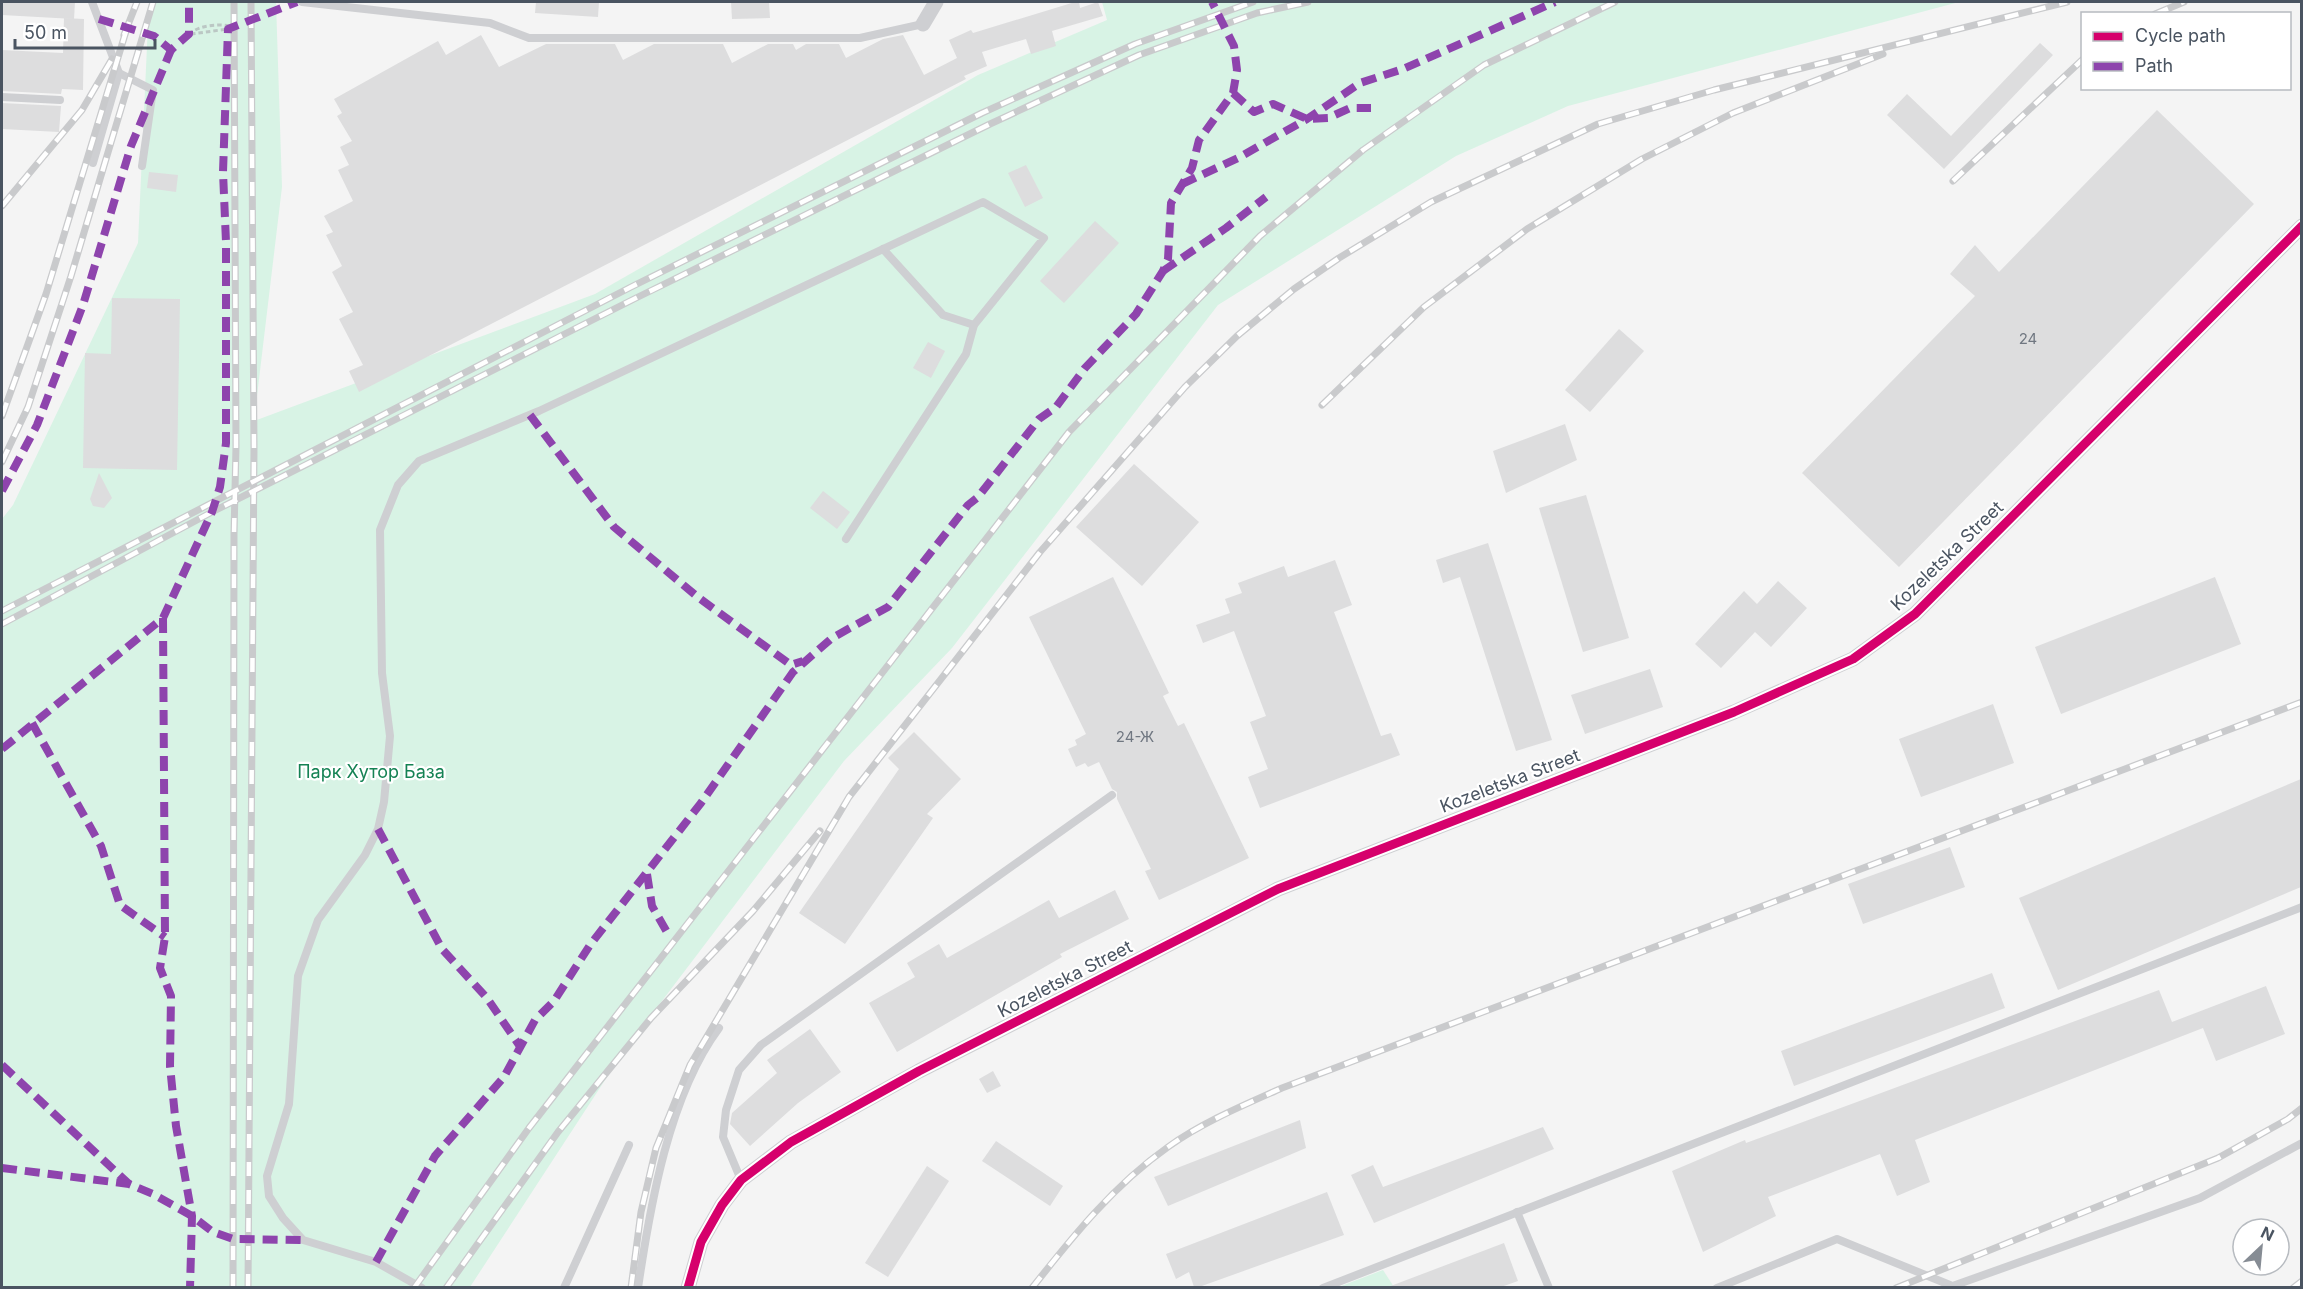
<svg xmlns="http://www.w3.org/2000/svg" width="2303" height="1289" font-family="Inter,sans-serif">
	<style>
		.green { fill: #d8f3e5 }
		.building { fill: #ddddde }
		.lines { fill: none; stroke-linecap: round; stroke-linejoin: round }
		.path { stroke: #bbc7c4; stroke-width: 3; stroke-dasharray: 4.5 3; stroke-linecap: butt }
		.lane { stroke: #cecfd2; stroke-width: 8 }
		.street { stroke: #cecfd2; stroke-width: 15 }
		.rail-casing { stroke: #c9cacc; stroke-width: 7 }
		.rail { stroke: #fff; stroke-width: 4.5; stroke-dasharray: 14; stroke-linecap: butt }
		.quiet { stroke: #8e44ad; stroke-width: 8; stroke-dasharray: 15 8; stroke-linecap: butt }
		.cycleway-casing { stroke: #fff; stroke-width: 13 }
		.cycleway { stroke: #d6006c; stroke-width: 9 }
		.labels { text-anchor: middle; stroke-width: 4.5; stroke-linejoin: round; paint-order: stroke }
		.number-label { font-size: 15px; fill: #707781 }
		.street-label { font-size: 18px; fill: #4a5461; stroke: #fff }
		.park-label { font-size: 18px; fill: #158254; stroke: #fff }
	</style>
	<rect width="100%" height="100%" fill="#f4f4f4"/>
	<g class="green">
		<path d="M149,2H276L282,187L254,421L595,294L978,75L1107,20L1102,2H1959L1568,106L1456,156L1218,305L952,648L844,761L624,1051L470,1287L2,1288V519L13,505L138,243Z"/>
		<path d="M1383,1270L1394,1287L1336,1288Z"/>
	</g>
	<g class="building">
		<path d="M2,2H75L74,19L2,15Z"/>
		<path d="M536,2H599L598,17L535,13Z"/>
		<path d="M731,2H769L770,18L732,19Z"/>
		<path d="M1075,2H1079L1080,8L1098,2L1103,16L1052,31L1056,46L1031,54L1026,39L982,52L987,66L964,76L966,79L359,392L349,371L363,365L339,319L353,312L332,272L342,266L326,235L333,232L324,216L353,201L338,170L349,165L340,147L352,141L337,116L342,113L334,99L438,41L446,55L481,35L499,67L546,44H615L623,60L654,44H723L732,63L768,44H793L796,50L806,44H839L846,58L883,39L903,35L924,75L957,58L949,40L971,30L973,33Z"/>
		<path d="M64,18L84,19L83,90L62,89L61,94L2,91V50L63,53Z"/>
		<path d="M2040,43L2053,55L1944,169L1887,115L1907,94L1951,136Z"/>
		<path d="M2,103L61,106L59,132L2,129Z"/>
		<path d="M2157,110L2254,204L1899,567L1802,473L1975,296L1950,274L1975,245L1999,272Z"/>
		<path d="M1026,165L1043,198L1025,207L1008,173Z"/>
		<path d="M149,172L178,175L176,192L147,188Z"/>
		<path d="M1095,221L1119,243L1064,303L1040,281Z"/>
		<path d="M112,298L180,299L177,470L83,468L85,353L111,354Z"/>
		<path d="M1619,329L1644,351L1590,412L1565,390Z"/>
		<path d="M928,342L945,351L931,378L913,368Z"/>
		<path d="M1565,424L1577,460L1506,493L1493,451Z"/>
		<path d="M1134,464L1199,522L1142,586L1076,527Z"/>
		<path d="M99,473L112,498L104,508L93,506L90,499Z"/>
		<path d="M823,491L850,512L837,529L810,508Z"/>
		<path d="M1586,495L1629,638L1583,652L1539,508Z"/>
		<path d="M1488,543L1552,740L1516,751L1460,577L1443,583L1436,560Z"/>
		<path d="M1335,560L1352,605L1334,612L1381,736L1391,733L1400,755L1260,808L1248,777L1268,769L1250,722L1266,716L1234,631L1203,643L1196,625L1230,613L1225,599L1242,593L1238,583L1284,566L1288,577Z"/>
		<path d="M1113,577L1169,693L1163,696L1178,726L1184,723L1249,858L1159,900L1145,871L1151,869L1117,799V792L1112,789L1099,762L1088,767L1085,763L1076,767L1068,749L1077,745L1075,740L1086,734L1029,617Z"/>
		<path d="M2215,577L2241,644L2061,714L2035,647Z"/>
		<path d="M1778,581L1807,608L1771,647L1755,632L1721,668L1695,644L1744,591L1757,604Z"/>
		<path d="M1650,669L1663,707L1585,734L1571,695Z"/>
		<path d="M1993,704L2014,763L1921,797L1899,739Z"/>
		<path d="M914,732L961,779L927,814L933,818L845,944L799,913L899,769L888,758Z"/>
		<path d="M2301,779V887L2058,990L2019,898Z"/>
		<path d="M1950,847L1965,887L1863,924L1848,884Z"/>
		<path d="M1115,890L1129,919L1060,954L1062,957L897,1052L869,1003L915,977L907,963L939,944L947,958L1049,900L1059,918Z"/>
		<path d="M1992,973L2005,1008L1794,1086L1781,1051Z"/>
		<path d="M2266,986L2285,1034L2216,1061L2203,1028L1915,1140L1930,1182L1897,1196L1880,1154L1768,1197L1776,1216L1703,1252L1672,1171L1745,1140L1746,1143L2159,990L2172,1022Z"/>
		<path d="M810,1029L841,1072L798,1103L750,1146L730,1124L732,1113L777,1073L767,1060Z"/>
		<path d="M993,1071L1001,1086L987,1093L979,1079Z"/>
		<path d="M1300,1120L1306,1148L1168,1206L1154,1177Z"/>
		<path d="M1543,1127L1554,1149L1374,1223L1351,1175L1373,1165L1383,1187Z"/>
		<path d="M996,1141L1063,1186L1050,1206L982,1161Z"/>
		<path d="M927,1166L949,1181L888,1277L865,1263Z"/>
		<path d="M1327,1192L1344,1235L1199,1287H1194L1189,1272L1176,1279L1166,1254Z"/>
		<path d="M1504,1243L1518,1281L1501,1287H1388Z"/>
	</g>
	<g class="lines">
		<g class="path">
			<path d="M189,34C200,25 219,23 234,27"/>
			<path d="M191,34L228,29"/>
		</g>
		<g class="lane">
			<path d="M92,2L119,73L153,90L142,166"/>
			<path d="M302,2L490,23L529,38H860L923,24"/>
			<path d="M2,97L60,100"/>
			<path d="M93,163L119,73"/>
			<path d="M883,249L943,315L974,325"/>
			<path d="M741,1180L723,1137L726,1110L739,1070L761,1045L1112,795"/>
			<path d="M1517,1212L1549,1288"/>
			<path d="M422,1288L376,1262L303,1240L283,1218L269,1196L267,1176L289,1104L298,976L318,920L365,855L378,829L384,802L390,736L382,673L380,530L398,485L419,461L539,411L983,202L1044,238L974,325L966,354L846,539"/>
			<path d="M564,1288L629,1145"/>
			<path d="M638,1288C650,1206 669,1095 719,1028"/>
			<path d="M1323,1288L2302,907"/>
			<path d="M1717,1288L1837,1239L1950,1285"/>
			<path d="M1947,1288L2200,1198L2302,1143"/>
		</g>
		<g class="street">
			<path d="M923,24L936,2"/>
			<path d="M688,1288L701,1242L722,1205L741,1180L791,1142L919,1071L1278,889L1734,712L1853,659L1915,614L2302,226"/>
		</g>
		<g class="rail-casing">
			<g id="rail">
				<path d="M2155,14L2184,2"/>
				<path d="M124,35L137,2"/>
				<path d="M1953,181L2082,60"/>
				<path d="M2,206L82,110L112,59"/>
				<path d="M1322,405L1424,307L1527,229L1642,159L1733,113L1883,54"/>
				<path d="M2,416L46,294L127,28"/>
				<path d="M2,462L28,407L71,276L153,2"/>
				<path d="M2,611L631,287L982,113L1135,44L1253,2"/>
				<path d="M2,624L212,512L636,298L990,124L1139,55L1257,13L1308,2"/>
				<path d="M233,1288L234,534L236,446L234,2"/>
				<path d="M248,1288L254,448L251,2"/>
				<path d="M414,1288L529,1128L1069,432L1260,236L1363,150L1484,65L1615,2"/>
				<path d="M446,1288L558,1132L651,1018L753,911L820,831"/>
				<path d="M631,1288L641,1212L656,1148L690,1065L849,797L1040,552L1185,387L1237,336L1294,289L1339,258L1431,202L1598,124L1714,90L2067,2"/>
				<path d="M1032,1288C1073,1236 1114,1185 1168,1147C1203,1122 1244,1105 1282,1088L2302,702"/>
				<path d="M1896,1288L2218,1158L2288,1119L2302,1108"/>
				<path d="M2293,1288L2302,1281"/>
			</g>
		</g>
		<use href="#rail" class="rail"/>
		<g class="quiet">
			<path d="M99,19L154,36L171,50L189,34V2"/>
			<path d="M1233,93L1254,112L1273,104L1307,119L1328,118L1350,108H1371"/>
			<path d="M1182,184L1238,158L1307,119L1360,83L1403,69L1555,2"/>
			<path d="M1163,271L1226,228L1266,197"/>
			<path d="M530,415L614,527L699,598L791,665L803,661"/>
			<path d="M2,491L37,425L83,305L131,146L171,50"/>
			<path d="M163,618L165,937L160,968L171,996L170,1066L176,1126L192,1216L190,1288"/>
			<path d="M32,723L101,846L120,905L165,937"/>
			<path d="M2,749L163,618L212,512L220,487L226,443V242L223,172L228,29L297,2"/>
			<path d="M378,829L442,949L487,998L519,1045"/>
			<path d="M647,874L652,906L668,934"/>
			<path d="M2,1065L129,1184"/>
			<path d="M2,1168L129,1184L153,1194L192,1216L213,1232L233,1239L303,1240"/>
			<path d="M376,1262L435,1156L504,1077L535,1020L554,1001L590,945L701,803L793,672L832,638L888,607L968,505L978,497L1039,419L1056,407L1085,368L1136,314L1163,271L1168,259L1171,203L1192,168L1199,140L1233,93L1237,70L1234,46L1212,2"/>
		</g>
		<g class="cycleway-casing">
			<path id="cycleway" d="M688,1288L701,1242L722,1205L741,1180L791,1142L919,1071L1278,889L1734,712L1853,659L1915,614L2302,226"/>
		</g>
		<use href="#cycleway" class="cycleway"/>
	</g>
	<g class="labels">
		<g class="number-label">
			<text x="2028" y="344">24</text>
			<text x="1135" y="742">24-Ж</text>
		</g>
		<g class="street-label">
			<text transform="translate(1947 556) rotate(-44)" y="6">Kozeletska Street</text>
			<text transform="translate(1510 781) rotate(-21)" y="6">Kozeletska Street</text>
			<text transform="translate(1065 979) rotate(-27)" y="6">Kozeletska Street</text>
		</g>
		<g class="park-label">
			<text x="371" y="778">Парк Хутор База</text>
		</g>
	</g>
	<rect width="2303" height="1289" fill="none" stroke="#4a5461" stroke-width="6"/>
	<rect x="2081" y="12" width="210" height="78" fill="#ffffff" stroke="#b7bbc0" stroke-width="1.5"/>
	<rect x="2093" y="32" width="30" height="9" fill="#d6006c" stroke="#b7bbc0" stroke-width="1.5"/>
	<text x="2135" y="42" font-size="18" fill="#4a5461">Cycle path</text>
	<rect x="2093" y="62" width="30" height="9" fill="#8e44ad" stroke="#b7bbc0" stroke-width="1.5"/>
	<text x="2135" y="72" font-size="18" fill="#4a5461">Path</text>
	<g transform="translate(2261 1247) rotate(26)"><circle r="28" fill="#ffffff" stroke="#b7bbc0" stroke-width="1.5"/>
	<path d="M0-4.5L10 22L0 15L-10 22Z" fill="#868c94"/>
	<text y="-9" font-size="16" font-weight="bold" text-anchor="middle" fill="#4a5461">N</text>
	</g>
	<path d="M15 39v9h140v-9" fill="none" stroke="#4a5461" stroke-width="3"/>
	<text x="24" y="39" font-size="18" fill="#4a5461" stroke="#ffffff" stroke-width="4.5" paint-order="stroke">50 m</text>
</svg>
